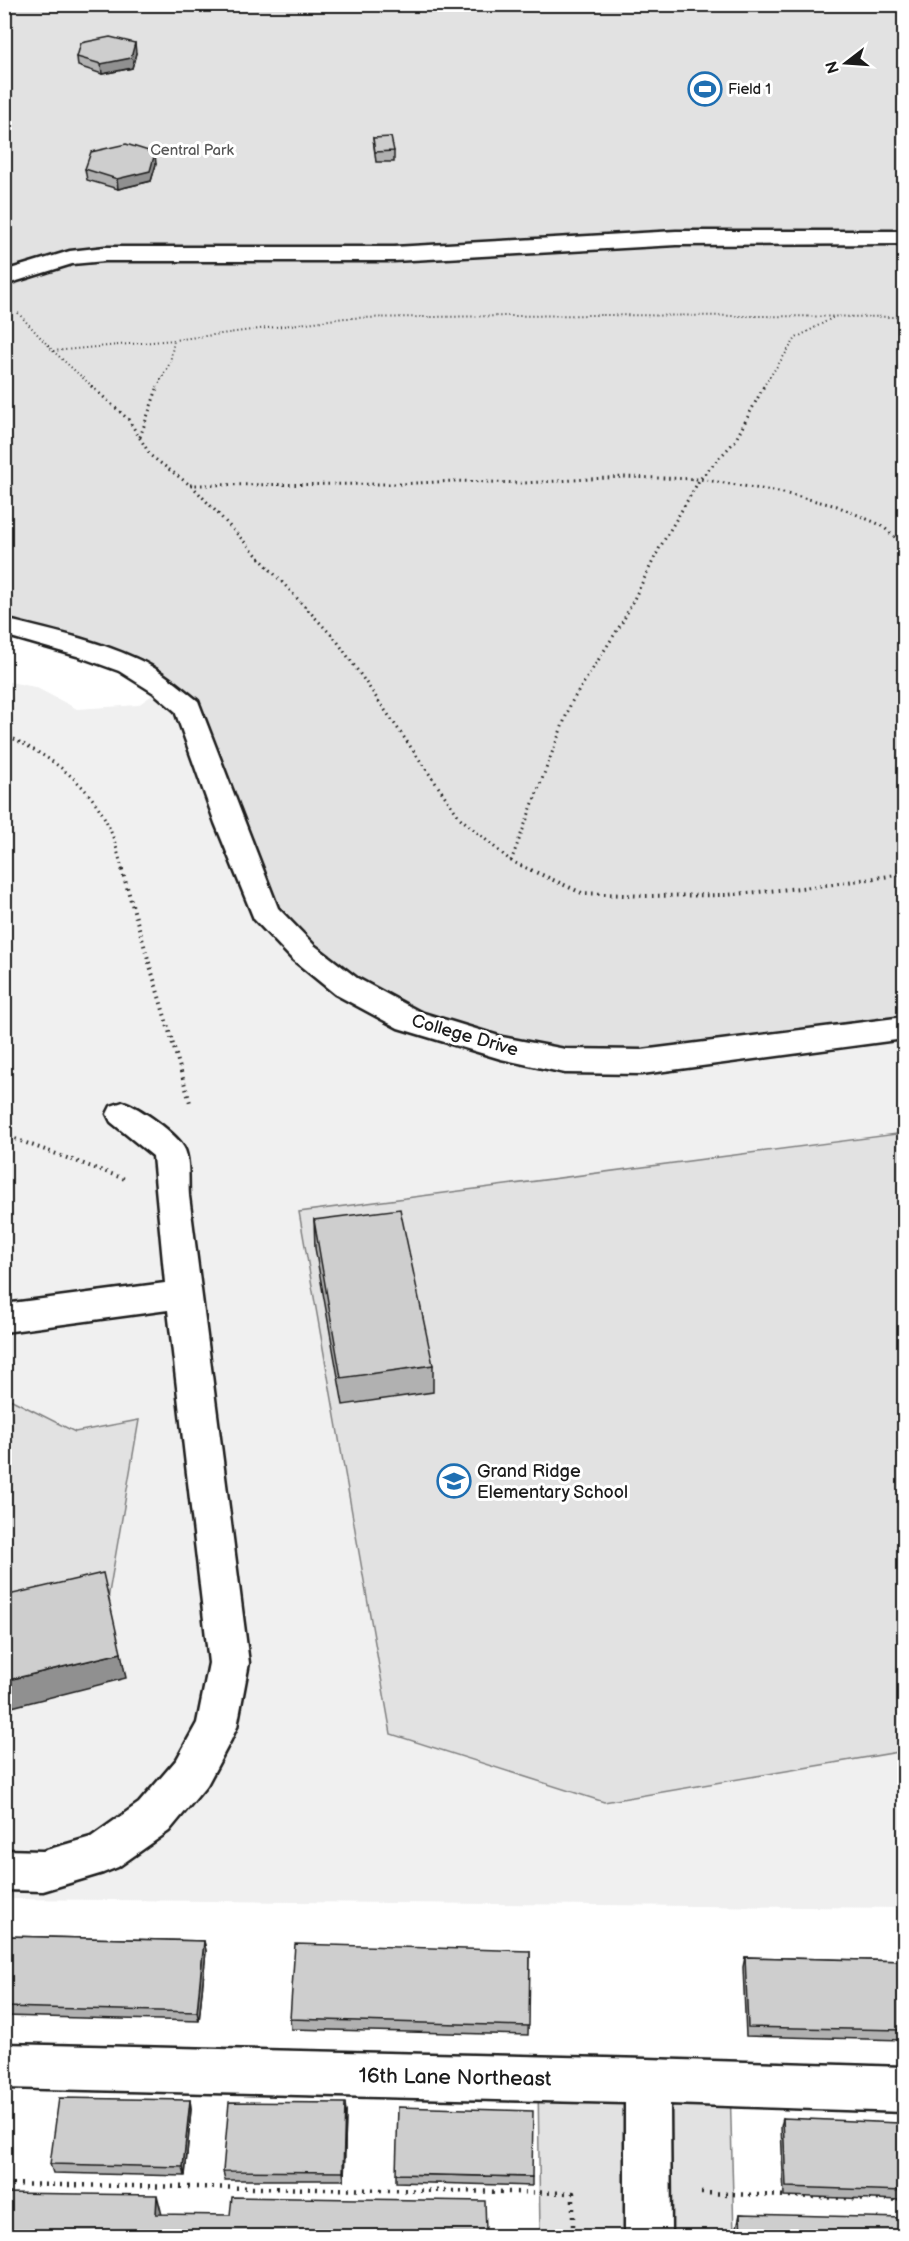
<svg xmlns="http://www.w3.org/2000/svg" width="909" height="2241" font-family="'Balsamiq Sans',sans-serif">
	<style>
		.built { fill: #f0f0f0 }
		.green { fill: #e2e2e2; stroke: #7f7f7f; stroke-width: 1.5 }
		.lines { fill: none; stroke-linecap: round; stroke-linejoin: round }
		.minor-casing { stroke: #1c1c1c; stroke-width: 5 }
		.path-far3 { stroke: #1c1c1c; stroke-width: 2; stroke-dasharray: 1 3; stroke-linecap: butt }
		.path-far2 { stroke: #1c1c1c; stroke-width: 3; stroke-dasharray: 1.5 4; stroke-linecap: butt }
		.path-far1 { stroke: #1c1c1c; stroke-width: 4; stroke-dasharray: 1.5 4.5; stroke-linecap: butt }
		.path { stroke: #1c1c1c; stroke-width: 4.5; stroke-dasharray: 2 6; stroke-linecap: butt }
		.minor { fill: #fff; fill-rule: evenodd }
		.wall { fill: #b1b1b1; stroke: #1c1c1c; stroke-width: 1.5 }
		.shaded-wall { fill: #909090; stroke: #1c1c1c; stroke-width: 1.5 }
		.building { fill: #cecece; stroke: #1c1c1c; stroke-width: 1.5 }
		.labels { text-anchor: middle; stroke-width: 6; stroke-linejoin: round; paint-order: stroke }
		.far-poi-label { font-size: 15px; fill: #1c1c1c; stroke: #fff; text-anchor: start }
		.far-park-label { font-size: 15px; fill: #575757; stroke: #fff }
		.street-label { font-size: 18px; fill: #1c1c1c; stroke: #fff }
		.poi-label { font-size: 18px; fill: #1c1c1c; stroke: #fff; text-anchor: start }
		.near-street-label { font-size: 21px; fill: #1c1c1c; stroke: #fff }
	</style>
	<rect width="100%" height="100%" fill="#fff"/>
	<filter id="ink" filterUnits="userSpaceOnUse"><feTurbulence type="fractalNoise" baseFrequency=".0167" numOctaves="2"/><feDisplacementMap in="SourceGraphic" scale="12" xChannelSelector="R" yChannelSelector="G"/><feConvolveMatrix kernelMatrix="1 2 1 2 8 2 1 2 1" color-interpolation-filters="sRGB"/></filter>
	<g filter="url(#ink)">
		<path class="built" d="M5,681L35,687L77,709L138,705L164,687L642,1062L904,1028V1908L5,1899Z"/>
		<g class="green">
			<path d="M4,5H904V1028L642,1062L565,1061L409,1020L303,952L230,823L164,687L5,627Z"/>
			<path d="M904,1133V1751L604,1802L391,1734L299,1212Z"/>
			<path d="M4,1396L75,1432L139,1420L108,1599L4,1624Z"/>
			<path d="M538,2079L730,2084L734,2236H540Z"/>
		</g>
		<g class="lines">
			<g class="minor-casing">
				<g id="minor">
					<path d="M676,231H904V244L676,245L394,261H105L72,264L4,285V271L70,251L105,247H394Z"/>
					<path d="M4,619C49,630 96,640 137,659C160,669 179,686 198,701L278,908L314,945L357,978L420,1012L502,1037L565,1049L642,1050L904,1017V1039L642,1074L565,1073L501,1059L398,1028L335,994L292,959L254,919L215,823L175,711L154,693L119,671L77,656L4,635Z"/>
					<path d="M123,1102C138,1106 179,1135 185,1150C190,1162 188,1182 189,1196L249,1663L237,1727L231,1740L207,1785L169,1831L118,1867L103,1873L43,1891L4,1890V1850L43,1851L91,1837L139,1803L177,1759L197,1723L209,1663L168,1310L4,1332V1304L165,1283L153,1156L111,1122L107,1114L111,1106Z"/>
					<path d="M4,2044L647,2059L904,2067V2112L670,2104L671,2236H625V2103L4,2088Z"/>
				</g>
			</g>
			<g class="path-far3">
				<path d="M18,313L53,351L174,340L345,318L594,315L904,317"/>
				<path d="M53,351L93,387"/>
				<path d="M157,387L170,363L174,340"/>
				<path d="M763,387L796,338L834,317"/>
			</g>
			<g class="path-far2">
				<path d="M91,386L128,419L151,456L194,488L337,641L460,818L511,861L535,872"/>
				<path d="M140,437L158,386"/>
				<path d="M190,485L399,484L455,481L524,483L623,477L700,479L779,492L837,506L881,525L904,545"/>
				<path d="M4,734C49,756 92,783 111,832C116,844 119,858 123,872"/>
				<path d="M511,861L571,703L623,621L659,549L700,479L735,441L764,386"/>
			</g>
			<g class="path-far1">
				<path d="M122,870L191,1106"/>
				<path d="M531,870L582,893L645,896L726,895L811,887L904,874"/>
				<path d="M4,1135L125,1179"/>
			</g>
			<g class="path">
				<path d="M4,2184L573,2193V2236"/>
				<path d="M701,2193L904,2200"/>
			</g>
			<use href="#minor" class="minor"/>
		</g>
		<g class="wall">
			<path d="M136,53L132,68L102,74L78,66L77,57Z"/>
			<path d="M373,138L394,151V162H376Z"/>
			<path d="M156,164L151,181L118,189L87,180L85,169Z"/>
			<path d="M314,1220L433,1365V1392L343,1405L315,1248Z"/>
			<path d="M4,1936L204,1941L206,1951L199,2021L4,2016Z"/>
			<path d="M530,1951L528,2035L291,2029L290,2019Z"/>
			<path d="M745,1957L904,1961V2040L746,2036L743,1967Z"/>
			<path d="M190,2100L191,2109L185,2176L53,2173L50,2164Z"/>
			<path d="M346,2112L344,2180H225L223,2171Z"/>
			<path d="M783,2118L904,2186V2192L902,2200L784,2196L781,2127Z"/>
			<path d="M396,2174L532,2177V2186L396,2182Z"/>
			<path d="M740,2214L904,2236H735Z"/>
		</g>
		<g class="shaded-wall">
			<path d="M135,43L136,53L132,68L102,74L101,64Z"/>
			<path d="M155,153L156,164L151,181L118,189L117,179Z"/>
			<path d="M121,1653L126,1678L4,1709V1681Z"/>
			<path d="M204,1941L206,1951L199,2021L197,2012Z"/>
			<path d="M190,2100L191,2109L185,2176L183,2167Z"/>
			<path d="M345,2103L346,2112L344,2180L343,2172Z"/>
			<path d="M157,2195L163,2219L156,2214Z"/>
		</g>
		<g class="building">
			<path d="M110,37L135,43L131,58L101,64L77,57L81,43Z"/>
			<path d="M391,137L394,151L375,152L373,138Z"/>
			<path d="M126,144L155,153L150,171L117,179L85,169L91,152Z"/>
			<path d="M400,1209L433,1365L341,1378L314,1220Z"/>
			<path d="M103,1573L121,1653L4,1681V1596Z"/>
			<path d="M4,1936L204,1941L197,2012L4,2007Z"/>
			<path d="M295,1944L530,1951L529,2026L290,2019Z"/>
			<path d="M745,1957L904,1961V2030L748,2027Z"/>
			<path d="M59,2098L190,2100L183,2167L50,2164Z"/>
			<path d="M229,2102L345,2103L343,2172L223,2171Z"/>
			<path d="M398,2107L533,2111L532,2177L396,2174Z"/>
			<path d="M783,2118L899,2123L904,2191L786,2187Z"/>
			<path d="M4,2193L157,2195L156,2214L230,2215L232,2197L485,2201L486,2231L541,2232L542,2236H4Z"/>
			<path d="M740,2214L904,2218V2236H741Z"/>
		</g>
	</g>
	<defs>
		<g id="stadium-ring" transform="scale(1.725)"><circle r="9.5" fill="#fff" stroke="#1f6fb2" stroke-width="1.5"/><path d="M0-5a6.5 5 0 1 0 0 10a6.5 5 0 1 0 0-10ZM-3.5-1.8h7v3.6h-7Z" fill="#1f6fb2"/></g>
		<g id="school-ring" transform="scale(1.725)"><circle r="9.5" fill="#fff" stroke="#1f6fb2" stroke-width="1.5"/><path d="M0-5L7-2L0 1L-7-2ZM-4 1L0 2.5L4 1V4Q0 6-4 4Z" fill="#1f6fb2"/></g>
	</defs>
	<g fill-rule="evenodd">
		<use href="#stadium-ring" x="705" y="89"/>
		<use href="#school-ring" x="454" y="1481"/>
	</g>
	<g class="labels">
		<g class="far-poi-label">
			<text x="728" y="94">Field 1</text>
		</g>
		<g class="far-park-label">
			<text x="192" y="155">Central Park</text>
		</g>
		<g class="street-label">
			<text transform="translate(465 1035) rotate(16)" y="6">College Drive</text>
		</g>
		<g class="poi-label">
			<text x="477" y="1477">Grand Ridge<tspan x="477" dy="21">Elementary School</tspan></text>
		</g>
		<g class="near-street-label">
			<text transform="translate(455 2077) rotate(1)" y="7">16th Lane Northeast</text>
		</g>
	</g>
	<rect width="909" height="2241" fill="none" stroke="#fff" stroke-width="24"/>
	<rect x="12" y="12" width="885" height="2217" fill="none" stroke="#1c1c1c" stroke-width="2" filter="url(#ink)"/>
	<g transform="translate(846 63) rotate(253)" stroke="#ffffff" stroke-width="4.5" paint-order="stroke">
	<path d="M0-4.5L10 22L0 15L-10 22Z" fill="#1c1c1c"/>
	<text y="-9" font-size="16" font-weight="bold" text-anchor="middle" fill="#1c1c1c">N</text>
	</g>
</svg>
